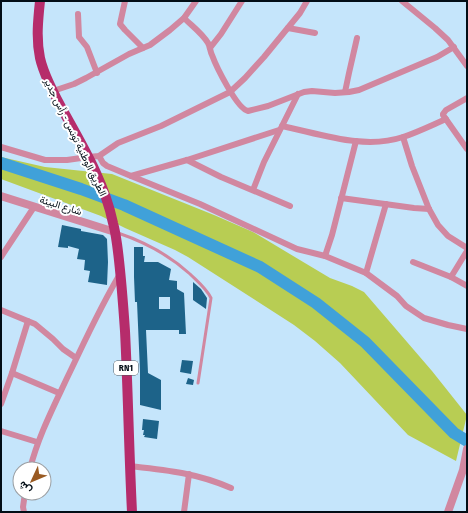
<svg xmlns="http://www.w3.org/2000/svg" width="468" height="513" font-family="'Fira Sans Condensed',Vazirmatn,sans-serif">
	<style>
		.green { fill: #b8cd53 }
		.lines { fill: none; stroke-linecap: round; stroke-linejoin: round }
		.river { stroke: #40a1d9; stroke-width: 12 }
		.building { fill: #1d6389; fill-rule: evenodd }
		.service { stroke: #d187a0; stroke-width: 3 }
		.minor { stroke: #d187a0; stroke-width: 6 }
		.tertiary { stroke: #d187a0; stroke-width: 8 }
		.primary { stroke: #b62c6b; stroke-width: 10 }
		.labels { text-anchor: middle; stroke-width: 4; stroke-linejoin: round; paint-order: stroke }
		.shield { fill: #fff; stroke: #4e565c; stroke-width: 1 }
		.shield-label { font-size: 9px; font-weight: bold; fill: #020d16 }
		.street-label { font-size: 10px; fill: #020d16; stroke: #fff }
	</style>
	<rect width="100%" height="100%" fill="#c5e5fb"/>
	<path class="green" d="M1,157L45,167L112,174L214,215L253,232L330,278L352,286L364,292L432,371L467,415L456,461L408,435L340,363L315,341L294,325L188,257L175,250L125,228L101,216L1,179Z"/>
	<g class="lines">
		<path class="river" d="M1,163L81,189L124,205L260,267L316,303L365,342L454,433L467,441"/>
	</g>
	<g class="building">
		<path d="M62,225L81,229V231L103,235L107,239L108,262L107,285L88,282L90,271L84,270L85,260L77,259L79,249L68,246V248L58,247Z"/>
		<path d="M134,247H143V256H145L144,262H158L171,269L169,280L177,281V289L184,293L186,334H179V330H146L148,373L161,380V410L140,405V371L137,302H135L134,277ZM159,297H170V309H159Z"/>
		<path d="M193,282L201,289L207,298L206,309L193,300Z"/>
		<path d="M182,360L193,361L191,374L180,372Z"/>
		<path d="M188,378L194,380L193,385L186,384Z"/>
		<path d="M143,419L159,421L157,439L144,437L145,435H143L144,430H142Z"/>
	</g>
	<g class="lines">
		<path class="service" d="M118,233C145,242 169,255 190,274C198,282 206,288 211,298L198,383"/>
		<g class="minor">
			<path d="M125,1L120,24L125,30L143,48"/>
			<path d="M402,1L435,28L448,40L467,66"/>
			<path d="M78,14L79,37L87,47L97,73"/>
			<path d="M184,18C192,26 202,33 208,43C210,46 210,51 212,55C216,66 237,109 248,111L268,106L304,92L312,91L335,93L349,92L359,90L437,57L454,47"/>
			<path d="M288,28L315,33"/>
			<path d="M210,48L221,34L242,1"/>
			<path d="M53,91L74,84L86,78L129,54L150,45L170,30L184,18L196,1"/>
			<path d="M345,92L349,73L357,38"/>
			<path d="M467,98L446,110L443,114V115L467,149"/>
			<path d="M282,126C321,134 364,150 403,137C418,132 432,125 446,119"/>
			<path d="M403,137L412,166L429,209L438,225L448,236L467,248"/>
			<path d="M1,147L45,160H67L88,157L99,156L118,143L161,126L230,92L245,78L264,57L300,13L307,1"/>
			<path d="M99,156L103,163L107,166L131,176L187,160L279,130"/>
			<path d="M187,160L221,177L290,206"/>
			<path d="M131,176L200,204L297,249L325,256L366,273L397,296L406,306L424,318L448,325L467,329"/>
			<path d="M253,190L264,162L298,94"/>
			<path d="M341,198L414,208L429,209"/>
			<path d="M325,256L332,235L356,141"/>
			<path d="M1,257L34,207"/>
			<path d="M413,262L451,277L467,286"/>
			<path d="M366,273L386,204"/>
			<path d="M451,277L467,251"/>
			<path d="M1,310L35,324L53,339L63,349L76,358"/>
			<path d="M12,373L59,393"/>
			<path d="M1,404L12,373L28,321"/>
			<path d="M1,431L37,442"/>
			<path d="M130,466C166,470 197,473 231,488"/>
			<path d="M30,469C38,437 53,408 67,378C84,343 100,307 120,274"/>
			<path d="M24,512L23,507L25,493"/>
			<path d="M184,512L189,474"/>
		</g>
		<g class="tertiary">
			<path d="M1,196L115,232"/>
			<path d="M448,512L463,470L467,449"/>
		</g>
		<path class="primary" d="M40,1C38,20 36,39 40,58C44,76 57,100 66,116C85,150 105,184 113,223C115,230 116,237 117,244C121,273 123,302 125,331C128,391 129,452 132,512"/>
	</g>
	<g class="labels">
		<rect class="shield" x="114" y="361" width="24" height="14" rx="3"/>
		<g class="shield-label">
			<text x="126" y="371">RN1</text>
		</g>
		<g class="street-label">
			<text transform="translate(76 137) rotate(64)" y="4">الطريق الوطنية تونس - رأس جدير</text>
			<text transform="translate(61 205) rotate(17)" y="4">شارع البيئة</text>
		</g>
	</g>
	<rect width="468" height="513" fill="none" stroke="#020d16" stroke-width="4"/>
	<g transform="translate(32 481) rotate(226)"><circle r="19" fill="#ffffff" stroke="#9a9ea2"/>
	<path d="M0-3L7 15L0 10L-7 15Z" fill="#995a22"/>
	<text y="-6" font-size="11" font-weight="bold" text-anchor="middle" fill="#020d16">ش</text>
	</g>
</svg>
